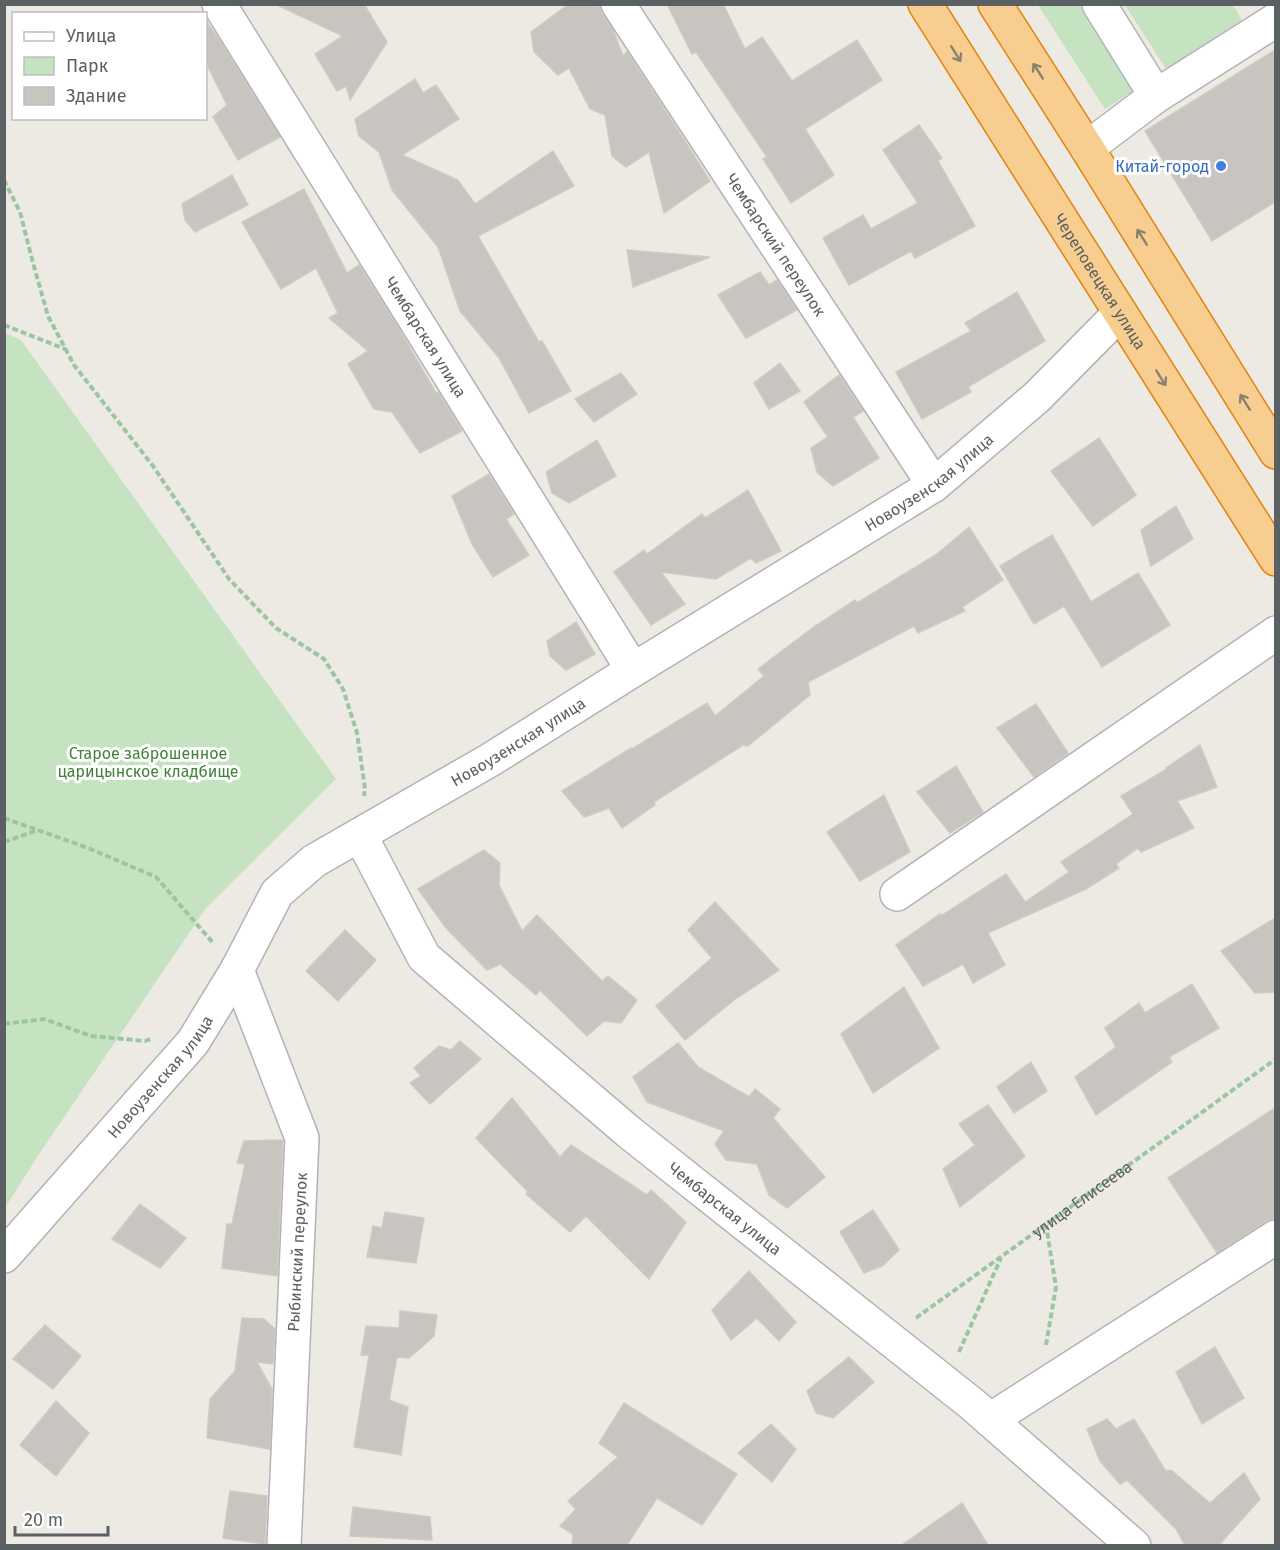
<svg xmlns="http://www.w3.org/2000/svg" width="1280" height="1550" font-family="'Fira Sans',sans-serif">
	<style>
		.green { fill: #c5e3c0 }
		.building { fill: #c8c4bf; stroke: #d1cac2; stroke-width: 1.5 }
		.lines { fill: none; stroke-linecap: round; stroke-linejoin: round }
		.minor-casing { stroke: #b0b4b7; stroke-width: 36 }
		.highway-casing { stroke: #e3820c; stroke-width: 36 }
		.path { stroke: #9bc6a1; stroke-width: 4; stroke-dasharray: 6 3; stroke-linecap: butt }
		.minor { stroke: #fff; stroke-width: 33 }
		.highway { stroke: #f7ce90; stroke-width: 33 }
		.oneway { stroke: #8a8170 }
		.shop-dot { fill: #3f7fe0; stroke: #fff; stroke-width: 2 }
		.labels { text-anchor: middle; stroke-width: 6; stroke-linejoin: round; paint-order: stroke }
		.shop-label { font-size: 16px; fill: #366cbe; stroke: #fff; text-anchor: end }
		.street-label { font-size: 16px; fill: #5b6063; stroke: #fff }
		.park-label { font-size: 16px; fill: #41833a; stroke: #fff }
	</style>
	<rect width="100%" height="100%" fill="#ede9e3"/>
	<g class="green">
		<path d="M1038,5H1080L1135,90L1105,109Z"/>
		<path d="M1125,5H1233L1242,20L1166,69Z"/>
		<path d="M5,333L21,340L336,779L206,908L37,1157L5,1208Z"/>
	</g>
	<g class="building">
		<path d="M275,4H364L387,42L350,100L346,86L337,91L315,54L343,36Z"/>
		<path d="M569,4H598L602,14L613,30L623,56L627,52L679,132L710,181L664,213L649,152L626,167L612,156L605,115L590,109L569,68L558,75L534,52L531,32Z"/>
		<path d="M667,4H723L745,49L762,37L792,81L857,40L882,80L805,129L834,175L791,203L763,159L767,157L696,52L692,54Z"/>
		<path d="M206,21L221,42L280,137L238,160L213,117L227,105L206,63Z"/>
		<path d="M1275,50V202L1212,241L1145,131Z"/>
		<path d="M415,79L423,93L436,85L459,119L402,155L458,180L475,204L553,151L574,186L478,236L539,342L542,341L571,391L529,413L499,358L460,311L438,247L392,190L379,152L359,136L355,119Z"/>
		<path d="M919,125L942,158L938,161L975,226L915,258L911,251L849,285L823,238L863,215L871,229L918,203L883,150Z"/>
		<path d="M232,175L248,205L195,232L185,220L182,204Z"/>
		<path d="M304,189L347,273L359,265L395,322L436,393L438,392L462,431L420,453L392,412L374,409L348,364L368,351L329,318L338,313L316,268L281,289L242,222Z"/>
		<path d="M627,250L710,257L633,287Z"/>
		<path d="M760,272L769,285L777,280L797,310L746,338L718,295Z"/>
		<path d="M1017,292L1045,341L968,387L971,392L922,419L896,372L971,331L965,323Z"/>
		<path d="M780,363L800,391L769,409L754,383Z"/>
		<path d="M621,373L637,394L594,422L575,399Z"/>
		<path d="M839,375L863,411L853,417L879,458L833,486L817,472L811,448L828,437L804,402Z"/>
		<path d="M1099,438L1136,495L1093,526L1051,471Z"/>
		<path d="M597,440L616,476L569,503L552,493L546,472Z"/>
		<path d="M489,474L514,514L506,519L529,555L493,577L472,544L452,496Z"/>
		<path d="M748,490L781,551L756,563L751,558L716,579L661,572L685,604L651,625L614,572L644,550L647,554L702,514L705,518Z"/>
		<path d="M1176,506L1193,539L1151,566L1141,530Z"/>
		<path d="M969,527L1003,580L962,607L965,611L918,633L914,626L808,682L810,695L748,746L743,745L654,802L655,805L622,828L609,808L584,817L562,791L631,748L632,749L707,703L715,716L764,676L758,669L815,626L855,600L857,603L937,554Z"/>
		<path d="M1052,535L1091,602L1138,573L1170,625L1102,667L1064,606L1034,624L1000,566Z"/>
		<path d="M576,622L595,654L566,670L550,656L547,641Z"/>
		<path d="M1036,704L1068,753L1034,777L997,728Z"/>
		<path d="M1200,745L1217,787L1177,801L1194,828L1141,852L1138,848L1116,864L1119,868L1086,889L988,933L1005,965L973,983L963,964L923,986L896,945L940,914L941,916L1006,874L1025,902L1069,872L1061,862L1133,814L1121,796L1167,769L1166,768Z"/>
		<path d="M956,766L983,812L950,833L917,792Z"/>
		<path d="M884,795L910,852L860,881L827,832Z"/>
		<path d="M484,850L500,863L499,885L522,931L537,915L602,981L608,976L637,1000L621,1023L604,1021L587,1036L540,990L536,995L500,964L487,970L446,928L418,889Z"/>
		<path d="M715,902L779,970L734,1000L685,1040L656,1006L712,958L688,930Z"/>
		<path d="M1275,918V992L1255,993L1221,951Z"/>
		<path d="M345,930L376,960L338,1001L306,971Z"/>
		<path d="M1192,984L1219,1028L1169,1057L1172,1062L1096,1115L1075,1077L1116,1047L1105,1028L1139,1003L1145,1013Z"/>
		<path d="M904,987L939,1048L873,1093L841,1034Z"/>
		<path d="M460,1041L481,1059L430,1104L410,1083L421,1076L414,1068L439,1046L451,1050Z"/>
		<path d="M678,1043L698,1067L749,1097L755,1089L780,1109L773,1118L825,1177L787,1208L769,1195L757,1164L726,1160L715,1144L724,1131L647,1102L633,1077Z"/>
		<path d="M1031,1062L1047,1091L1014,1113L997,1087Z"/>
		<path d="M512,1098L560,1157L571,1145L647,1195L651,1190L686,1222L649,1279L586,1216L570,1232L526,1194L528,1192L476,1138Z"/>
		<path d="M988,1105L1025,1156L960,1207L943,1169L975,1145L959,1124Z"/>
		<path d="M1275,1108V1218L1266,1221L1217,1253L1168,1178Z"/>
		<path d="M283,1140L277,1276L222,1268L227,1224H232L245,1164L237,1163L244,1141Z"/>
		<path d="M140,1204L186,1238L160,1268L112,1239Z"/>
		<path d="M873,1210L899,1250L882,1266L864,1273L840,1232Z"/>
		<path d="M385,1212L424,1218L416,1263L367,1257L373,1226L382,1228Z"/>
		<path d="M749,1271L796,1322L779,1341L757,1318L731,1340L712,1310Z"/>
		<path d="M400,1311L437,1315L434,1336L409,1358L397,1357L389,1400L408,1407L401,1455L354,1447L369,1355H361L366,1326L399,1328Z"/>
		<path d="M242,1318L264,1319L275,1329L273,1364L257,1362L272,1389L270,1449L207,1438L210,1399L235,1371Z"/>
		<path d="M45,1325L81,1356L53,1389L13,1359Z"/>
		<path d="M1215,1347L1244,1398L1202,1424L1176,1372Z"/>
		<path d="M849,1357L874,1382L833,1418L816,1413L807,1391Z"/>
		<path d="M56,1401L89,1433L56,1476L20,1445Z"/>
		<path d="M624,1403L737,1474L702,1525L657,1498L627,1545H572L573,1534L560,1526L576,1509L568,1501L618,1457L599,1443Z"/>
		<path d="M1107,1419L1116,1429L1134,1419L1165,1470L1172,1471L1210,1503L1244,1473L1260,1499L1219,1545H1185L1176,1529L1127,1480L1120,1484L1100,1461L1087,1429Z"/>
		<path d="M771,1424L796,1449L772,1482L738,1453Z"/>
		<path d="M230,1491L267,1496L265,1544L223,1538Z"/>
		<path d="M962,1503L988,1545H902Z"/>
		<path d="M353,1507L430,1517L432,1540L350,1536Z"/>
	</g>
	<g class="lines">
		<g class="minor-casing">
			<g id="minor">
				<path id="s2" d="M219,4L633,670"/>
				<path id="s3" d="M618,4L934,485"/>
				<path d="M1099,4L1156,96"/>
				<path d="M1087,148L1156,96L1276,20"/>
				<path id="s4" d="M360,835L424,957L630,1133L972,1404L1134,1546"/>
				<path d="M897,894L1276,633"/>
				<path d="M237,970L302,1138L284,1546"/>
				<path id="s5" d="M4,1256L193,1042L237,970L277,893L314,861L490,760L633,670L934,485L1037,397L1120,313"/>
				<path d="M990,1420L1276,1237"/>
			</g>
		</g>
		<g class="highway-casing">
			<g id="highway">
				<path id="s6" d="M925,4L1276,559"/>
				<path d="M995,4L1087,148L1276,452"/>
			</g>
		</g>
		<g class="path">
			<path d="M4,180L20,212L33,263L48,316L74,365L153,466L229,579L276,628L324,659L343,689L357,733L365,789L364,796"/>
			<path d="M4,325L65,349"/>
			<path d="M4,818L88,848L156,877L214,944"/>
			<path d="M4,842L38,830"/>
			<path d="M4,1024L44,1019L91,1036L145,1041L153,1038"/>
			<path id="s1" d="M916,1318L1276,1059"/>
			<path d="M1046,1345L1056,1287L1046,1225"/>
			<path d="M959,1352L1001,1258"/>
		</g>
		<use href="#minor" class="minor"/>
		<use href="#highway" class="highway"/>
	</g>
	<defs><path id="oneway-shaft" d="M-6 0H5M1.5-3L5.5 0L1.5 3" fill="none" stroke-width="1.6" stroke-linecap="round" stroke-linejoin="round" transform="scale(1.5)"/></defs>
	<g class="oneway">
		<use href="#oneway-shaft" transform="translate(956 54) rotate(58)"/>
		<use href="#oneway-shaft" transform="translate(1038 71) rotate(-123)"/>
		<use href="#oneway-shaft" transform="translate(1142 237) rotate(-122)"/>
		<use href="#oneway-shaft" transform="translate(1161 378) rotate(58)"/>
		<use href="#oneway-shaft" transform="translate(1245 402) rotate(-122)"/>
	</g>
	<circle class="shop-dot" cx="1221" cy="166" r="6"/>
	<g class="labels">
		<g class="shop-label">
			<text x="1209" y="172">Китай-город</text>
		</g>
		<g class="street-label">
			<text dy="6" stroke="none"><textPath href="#s3" startOffset="288">Чембарский переулок</textPath></text>
			<text dy="6" stroke="none"><textPath href="#s6" startOffset="328">Череповецкая улица</textPath></text>
			<text dy="6" stroke="none"><textPath href="#s2" startOffset="392">Чембарская улица</textPath></text>
			<text dy="6" stroke="none"><textPath href="#s5" startOffset="1228">Новоузенская улица</textPath></text>
			<text dy="6" stroke="none"><textPath href="#s5" startOffset="742">Новоузенская улица</textPath></text>
			<text dy="6" stroke="none"><textPath href="#s5" startOffset="238">Новоузенская улица</textPath></text>
			<text dy="6" stroke="none"><textPath href="#s1" startOffset="204">улица Елисеева</textPath></text>
			<text dy="6" stroke="none"><textPath href="#s4" startOffset="530">Чембарская улица</textPath></text>
			<text transform="translate(297 1252) rotate(-87)" y="6">Рыбинский переулок</text>
		</g>
		<g class="park-label">
			<text x="148" y="759">Старое заброшенное<tspan x="148" dy="18">царицынское кладбище</tspan></text>
		</g>
	</g>
	<rect width="1280" height="1550" fill="none" stroke="#5b6063" stroke-width="12"/>
	<rect x="12" y="12" width="195" height="108" fill="#ffffff" stroke="#bdbfc1" stroke-width="1.5"/>
	<rect x="24" y="32" width="30" height="9" fill="#ffffff" stroke="#bdbfc1" stroke-width="1.5"/>
	<text x="66" y="42" font-size="18" fill="#5b6063">Улица</text>
	<rect x="24" y="57" width="30" height="18" fill="#c5e3c0" stroke="#bdbfc1" stroke-width="1.5"/>
	<text x="66" y="72" font-size="18" fill="#5b6063">Парк</text>
	<rect x="24" y="87" width="30" height="18" fill="#c8c4bf" stroke="#bdbfc1" stroke-width="1.5"/>
	<text x="66" y="102" font-size="18" fill="#5b6063">Здание</text>
	<path d="M15 1526v9h93v-9" fill="none" stroke="#5b6063" stroke-width="3"/>
	<text x="24" y="1526" font-size="18" fill="#5b6063" stroke="#ffffff" stroke-width="4.5" paint-order="stroke">20 m</text>
</svg>
